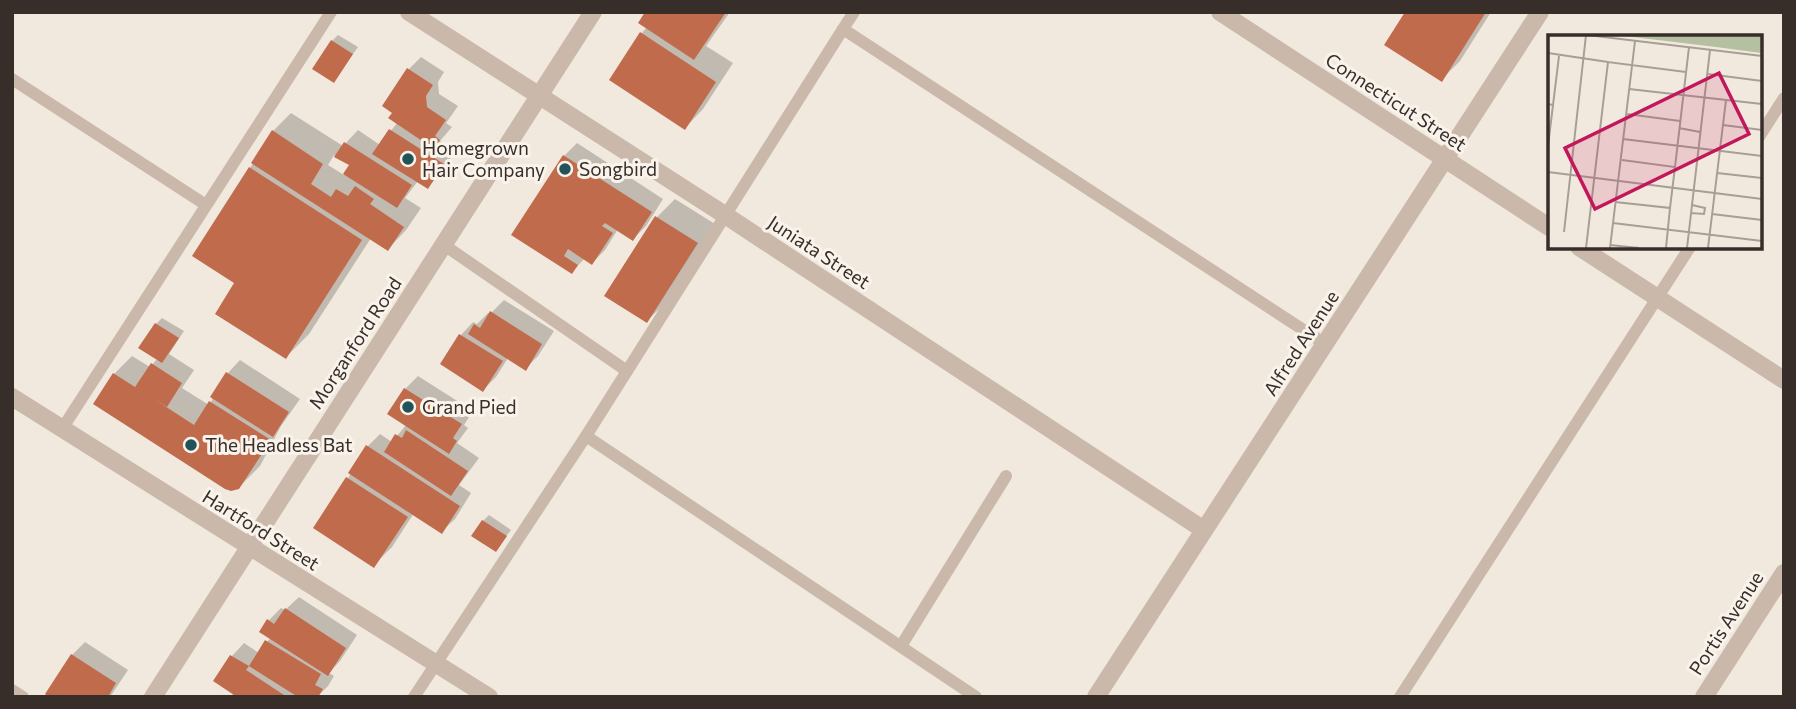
<svg xmlns="http://www.w3.org/2000/svg" width="1796" height="709" font-family="Commissioner,sans-serif">
	<style>
		.shadow { fill: #0003; fill-rule: evenodd }
		.building { fill: #c16b4d }
		.lines { fill: none; stroke-linecap: round; stroke-linejoin: round }
		.service { stroke: #cab9ab; stroke-width: 12 }
		.minor { stroke: #cab9ab; stroke-width: 18 }
		.tertiary { stroke: #cab9ab; stroke-width: 18 }
		.poi-dot { fill: #215358; stroke: #f9f3eb; stroke-width: 2.5 }
		.labels { text-anchor: middle; stroke-width: 6; stroke-linejoin: round; paint-order: stroke }
		.street-label { font-size: 19px; fill: #372e2a; stroke: #f9f3eb }
		.poi-label { font-size: 19px; fill: #372e2a; stroke: #f9f3eb; text-anchor: start }
		.inset-road { fill: none; stroke: #a79e96; stroke-width: 2 }
		.view { fill: #c2185b; fill-opacity: 0.15; stroke: #c2185b; stroke-width: 3.5 }
		.inset-edge { fill: none; stroke: #372e2a; stroke-width: 3.5 }
	</style>
	<rect width="100%" height="100%" fill="#f2e9de"/>
	<g class="shadow">
		<path d="M647,12H730L706,46L733,63L703,109L685,128L641,34L647,27Z"/>
		<path d="M1407,12H1491L1460,61L1442,79Z"/>
		<path d="M338,35L358,47L334,81L332,41Z"/>
		<path d="M421,57L444,72L438,82L439,94L458,106L446,123L452,127L440,141L455,151L440,174L428,187L418,181L405,198L421,208L406,230L388,249L371,238L309,334L286,357L237,283L250,168L273,131L291,113L343,146L358,130L380,145L397,123L394,113L409,69ZM334,155L351,165L344,175L328,165Z"/>
		<path d="M577,143L663,199L646,226L633,239L618,229L605,250L592,263L585,258L572,272L513,235L564,156Z"/>
		<path d="M675,199L715,224L665,303L647,321L607,295L657,217Z"/>
		<path d="M504,300L554,331L538,356L525,369L508,358L496,377L483,390L442,364L461,335L473,322L477,324L488,313L490,314Z"/>
		<path d="M162,318L184,331L169,354L194,370L182,388L209,405L228,373L240,360L300,399L281,426L260,466L241,485L114,374L132,356L150,367L158,358L156,324Z"/>
		<path d="M418,376L473,411L464,425L468,428L457,443L479,458L459,485L471,493L455,519L442,531L414,513L392,547L374,565L348,478L367,447L380,434L392,442L406,425L405,389Z"/>
		<path d="M489,515L511,530L496,550L483,521Z"/>
		<path d="M299,597L357,635L340,661L329,673L334,676L328,686L317,697H230L234,693L216,681L232,656L244,643L259,653L271,637L269,620L281,608L285,610Z"/>
		<path d="M85,642L128,670L110,697H52L72,655Z"/>
	</g>
	<g class="building">
		<path d="M645,12H726L694,60L638,23Z"/>
		<path d="M1405,12H1486L1442,82L1384,45Z"/>
		<path d="M640,32L716,82L685,130L609,80Z"/>
		<path d="M331,40L353,54L334,83L312,69Z"/>
		<path d="M407,68L433,85L426,96L427,107L446,120L435,136L440,140L434,149L388,118L392,113L382,106Z"/>
		<path d="M389,129L444,164L428,189L372,154Z"/>
		<path d="M272,130L323,164L311,184L331,197L336,189L348,196L355,186L374,199L370,204L404,227L388,251L251,163Z"/>
		<path d="M344,142L412,185L397,208L343,174L349,165L334,157Z"/>
		<path d="M563,155L652,212L633,241L605,223L602,226L613,233L592,265L568,249L564,256L578,265L572,274L511,235Z"/>
		<path d="M249,167L362,240L286,359L215,314L234,283L192,256Z"/>
		<path d="M655,216L698,243L647,323L604,296Z"/>
		<path d="M490,311L542,344L526,371L468,334L474,324L480,328Z"/>
		<path d="M155,323L179,338L162,363L138,348Z"/>
		<path d="M459,334L503,361L483,392L440,364Z"/>
		<path d="M151,363L182,383L167,407L154,399L194,425L209,401L271,440L239,489L231,491L225,489L93,404L113,373L135,387Z"/>
		<path d="M226,372L289,412L273,437L210,397Z"/>
		<path d="M404,388L462,424L453,438L457,441L449,454L387,414Z"/>
		<path d="M406,430L468,471L451,496L384,452L395,434L402,438Z"/>
		<path d="M366,445L460,506L442,534L348,473Z"/>
		<path d="M346,477L408,517L374,568L313,528Z"/>
		<path d="M482,520L507,536L496,552L471,536Z"/>
		<path d="M285,608L346,648L328,676L259,632L267,619L274,624Z"/>
		<path d="M265,640L321,674L315,685L323,689L318,697H298L249,666Z"/>
		<path d="M71,654L116,683L108,697H49L45,694Z"/>
		<path d="M230,655L249,666L246,670L287,697H237L213,681Z"/>
	</g>
	<g class="lines">
		<g class="service">
			<path d="M854,12L843,29L1325,344"/>
			<path d="M12,79L206,205"/>
			<path d="M1759,137L1784,98"/>
			<path d="M444,245L627,371"/>
			<path d="M62,429L331,12"/>
			<path d="M586,436L976,697"/>
			<path d="M901,646L1006,476"/>
			<path d="M12,690L23,697"/>
			<path d="M414,697L586,436L843,29"/>
			<path d="M1400,697L1690,247"/>
		</g>
		<g class="minor">
			<path d="M409,12L725,215L1204,530"/>
			<path d="M1220,12L1549,227"/>
			<path d="M1579,247L1784,380"/>
			<path d="M12,397L489,697"/>
			<path d="M1096,697L1540,12"/>
			<path d="M1704,697L1784,573"/>
		</g>
		<path class="tertiary" d="M153,697L593,12"/>
	</g>
	<g class="poi-dot">
		<circle cx="408" cy="159" r="7"/>
		<circle cx="565" cy="169" r="7"/>
		<circle cx="408" cy="407" r="7"/>
		<circle cx="191" cy="445" r="7"/>
	</g>
	<g class="labels">
		<g class="street-label">
			<text transform="translate(1396 102) rotate(33)" y="7">Connecticut Street</text>
			<text transform="translate(819 252) rotate(33)" y="7">Juniata Street</text>
			<text transform="translate(355 343) rotate(-57)" y="7">Morganford Road</text>
			<text transform="translate(1301 343) rotate(-57)" y="7">Alfred Avenue</text>
			<text transform="translate(261 530) rotate(32)" y="7">Hartford Street</text>
			<text transform="translate(1726 623) rotate(-57)" y="7">Portis Avenue</text>
		</g>
		<g class="poi-label">
			<text x="422" y="155">Homegrown<tspan x="422" dy="22">Hair Company</tspan></text>
			<text x="579" y="176">Songbird</text>
			<text x="422" y="414">Grand Pied</text>
			<text x="205" y="452">The Headless Bat</text>
		</g>
	</g>
	<g transform="translate(1548 35)">
		<rect width="214" height="214" fill="#f2e9de"/>
		<path d="M68,0H213V18L168,12Z" fill="#b4c09f"/>
		<path class="inset-road" d="M39,0L214,21M0,18L60,27M160,39L214,46M81,54L214,69M0,69L5,70L0,111M5,70L11,21M79,79L132,86M175,90L214,95M131,93L152,97M75,104L214,121M74,125L127,132L122,173M127,132L141,12M0,137L214,164M169,138L214,143M67,167L122,173L118,213M143,178L156,179L157,173L144,170M164,179L214,185M65,188L214,206M16,197L38,0M62,210L91,213M38,213L60,27L138,37M62,213L87,6M139,213L162,15M160,213L178,65"/>
		<path class="view" d="M171,38L201,99L47,174L17,113Z"/>
		<rect width="214" height="214" class="inset-edge"/>
	</g>
	<rect width="1796" height="709" fill="none" stroke="#372e2a" stroke-width="28"/>
</svg>
